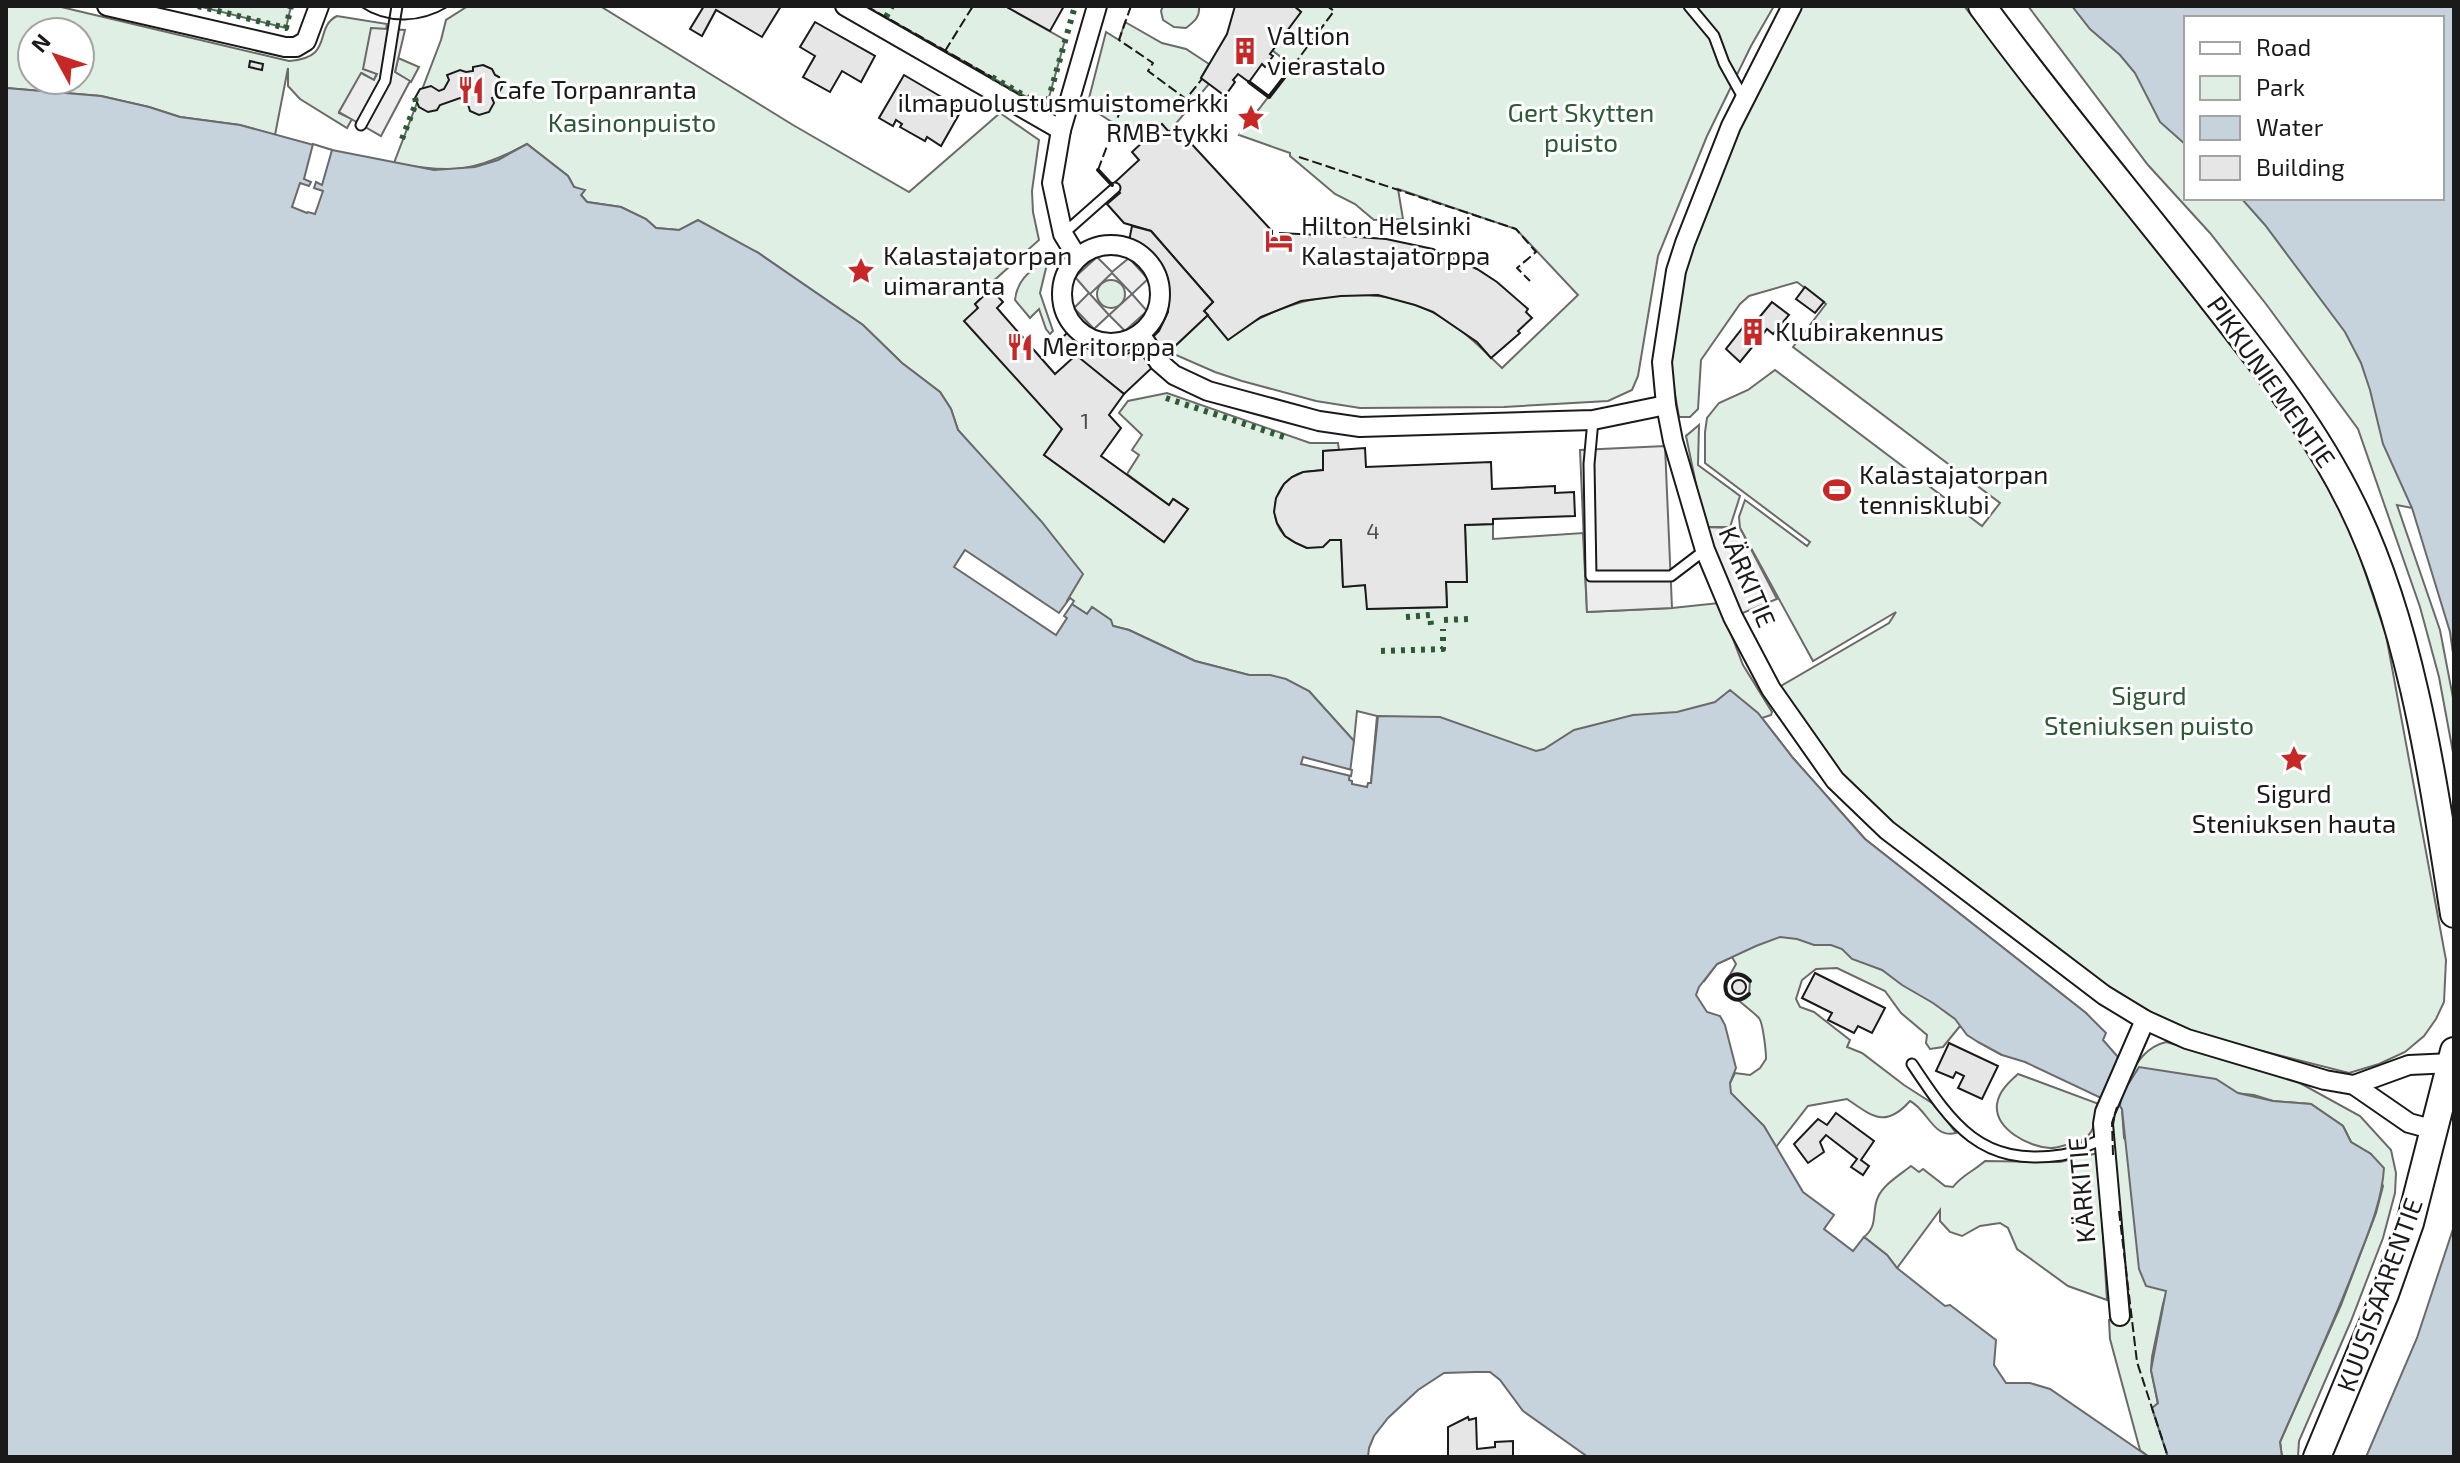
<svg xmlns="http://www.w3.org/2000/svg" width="2460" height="1463" font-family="'Exo 2',sans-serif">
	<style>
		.green { fill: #e0efe3; stroke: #6a6a6a; stroke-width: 2; fill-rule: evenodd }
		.parking { fill: #ededed; stroke: #6a6a6a; stroke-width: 2; fill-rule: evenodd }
		.water { fill: #c6d2dc; stroke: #6a6a6a; stroke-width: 2 }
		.pier { fill: #fff; stroke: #6a6a6a; stroke-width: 2 }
		.building { fill: #e6e6e6; stroke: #1a1a1a; stroke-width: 2 }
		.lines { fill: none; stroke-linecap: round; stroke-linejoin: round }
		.lane-casing { stroke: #1a1a1a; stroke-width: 13 }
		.street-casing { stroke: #1a1a1a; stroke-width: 22 }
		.secondary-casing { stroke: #1a1a1a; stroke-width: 30 }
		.lane { stroke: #fff; stroke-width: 9 }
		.street { stroke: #fff; stroke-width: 18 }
		.secondary { stroke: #fff; stroke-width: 26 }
		.tram { stroke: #1a1a1a; stroke-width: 2 }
		.hedge { stroke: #2b5a34; stroke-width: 6; stroke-dasharray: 4 6; stroke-linecap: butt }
		.fence { stroke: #1a1a1a; stroke-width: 2; stroke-dasharray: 10 4; stroke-linecap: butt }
		.wall { stroke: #1a1a1a; stroke-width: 4 }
		.labels { text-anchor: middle; stroke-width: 6; stroke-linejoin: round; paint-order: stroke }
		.number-label { font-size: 22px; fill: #4d4d4d }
		.poi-label { font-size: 26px; fill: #1a1a1a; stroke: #fff; text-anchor: start }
		.park-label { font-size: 26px; fill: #2b5a34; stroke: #fff }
		.street-label { font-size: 26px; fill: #1a1a1a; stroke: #fff }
	</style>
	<rect width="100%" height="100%" fill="#fff"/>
	<g class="green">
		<path d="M6,6H57L289,61C335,58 313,28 337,16L387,24L386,29H371L377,73L374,80L362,73L339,113L352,119L347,128L300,99L288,86V68L275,135L240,125L180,117L149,107L101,96L6,88ZM32,32H80V80H32Z"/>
		<path d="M198,6H291L286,28Z"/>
		<path d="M468,6H600L793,125L909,192L1000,113L1039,140L1032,191L1033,212L1039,240L989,285L991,289L975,304L1062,429L1044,455L1164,542L1188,509L1174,499L1169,505L1127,474L1139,455L1132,450L1142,435L1119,413L1128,401L1167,393L1310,443H1338L1339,450L1323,451V470C1313,471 1301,471 1292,477C1273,490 1269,518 1284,535C1290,541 1299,544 1307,548L1330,540H1341L1343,587L1365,585L1368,609L1447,607L1446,582L1467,581L1465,525L1493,524V539L1583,533L1587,612L1672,608L1719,603L1743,665L1772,712L1771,715L1762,718L1793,758L1865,839L2086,1013L2075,1014L1479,811L1368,783H1371L1377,716L1357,711L1354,741L1309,691L1270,675H1249L1195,661L1129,630L1113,626L1092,608L1087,614L1067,601L985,461L958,430L951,409L940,392L902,363L863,325L757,252L679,230L656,228L646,219L621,207L587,202L581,195L584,191L574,187L568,176L527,144C475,172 452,174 394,163L441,40L446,20Z"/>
		<path d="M866,6H1005L1065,40L1046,108Z"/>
		<path d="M1163,6H1199C1200,17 1195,21 1186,28L1174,27L1163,20L1161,11Z"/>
		<path d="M1294,6H1774L1751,46L1707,136L1658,256L1638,376L1632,390L1608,401L1504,407L1360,408L1316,401L1242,381L1215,372L1169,352L1208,315L1244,327C1306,290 1388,280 1451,323C1470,336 1485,352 1502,368L1578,295L1516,229L1398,189L1403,219L1374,220L1355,204L1335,194L1290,156V153L1239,135L1292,66L1272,50L1301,12Z"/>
		<path d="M1795,6H1964L2277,403L2329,483L2360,557L2386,635L2446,960L2444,1002L2436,1019L2424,1036L2405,1052L2379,1064L2349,1073L2187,1032L2145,1014L2107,990L1881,814L1843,779L1774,690L1889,623L1896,612L1813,661L1740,528L1739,517L1745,500L1807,546L1810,542L1705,463V432L1707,418L1719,403L1748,390L1775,370L1982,526L2000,503L1793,347L1826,304L1797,282L1749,296L1740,304L1701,360L1698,409L1690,417H1679L1671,372L1679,283L1733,131Z"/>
		<path d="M2028,6H2114L2186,81V198H2328L2412,508L2397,505L2440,630L2454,703V758L2439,677L2420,607L2358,429L2266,304L2210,233L2148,165Z"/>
		<path d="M1125,22L1162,43L1186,49L1209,64L1201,78L1209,84L1169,132L1143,142L1087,106L1106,32L1119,40Z"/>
		<path d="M398,58L419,67L411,82L395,72Z"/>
		<path d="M1044,261L1047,264L1040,293L1053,331L1050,334L1046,329L1039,309L1030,318L1015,300C1017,280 1029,272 1044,261Z"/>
		<circle cx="1111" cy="294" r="14"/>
		<path d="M1699,425L1698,465L1740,496L1730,527H1705L1686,436Z"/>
		<path d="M1853,932L2002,1055L1978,1042L1960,1026L1943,1047L1930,1049L1926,1043L1927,1035L1901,1013L1885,991L1837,968L1816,969L1802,980L1796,999L1800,1007L1814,1012L1850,1040L1847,1047L1862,1053L1904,1085L1935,1105L1956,1133C1933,1139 1928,1110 1910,1101C1885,1129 1872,1116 1847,1099L1808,1106L1776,1147L1764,1126L1730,1093V1083L1735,1073L1750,1075L1760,1068L1766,1059C1766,1051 1763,1023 1759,1018C1753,1012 1745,1006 1738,1000L1749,994L1750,981L1744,975L1735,974L1726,982L1736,964L1732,957L1717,964L1705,980L1703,942Z"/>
		<path d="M2166,1042L2289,1077L2360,1116L2391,1150L2396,1173L2395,1193L2383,1238L2351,1321L2299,1441L2298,1457H2282L2280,1442L2341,1305L2376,1213L2383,1186L2371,1154L2351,1142L2343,1126L2311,1104L2273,1101L2254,1095L2125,1082C2136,1064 2145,1047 2166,1042Z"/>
		<path d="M2018,1074L2099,1104C2094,1115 2097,1130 2085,1138C2081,1141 2055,1149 2050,1148C2029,1147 1994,1129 1997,1104C1999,1091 2009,1082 2018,1074Z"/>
		<path d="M2120,1106L2122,1109L2124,1138L2185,1233L2163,1304L2152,1357L2151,1370L2158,1404L2152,1408L2168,1457H2149L2140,1450L2110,1339L2109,1320L2127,1313L2113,1155L2112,1123L2117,1107Z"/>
		<path d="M2098,1153L2107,1300L2068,1286L2017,1249L2008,1228L2000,1223L1980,1226L1962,1236L1950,1232L1940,1221V1210L1897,1268L1887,1255L1864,1237C1879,1225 1871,1212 1878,1197C1884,1184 1901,1174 1911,1166L1919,1172L1923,1169L1945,1186L1953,1187C1962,1175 1974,1171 1985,1161L2060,1162Z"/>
	</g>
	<g class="parking">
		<path d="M371,28L405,30L395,72L410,81L381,136L339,112L361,73L374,80L377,74L363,69Z"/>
		<path d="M1097,257L1112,272L1129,258L1148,279L1132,294L1147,311L1125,331L1109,315L1094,329L1074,308L1089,293L1075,277ZM1112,273L1132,294L1109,315L1090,294Z"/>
		<path d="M1665,446L1672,608L1587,612L1580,450Z"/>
		<path d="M1698,527L1740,528L1777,599L1733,617Z"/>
	</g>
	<g class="water">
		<path d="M2072,6H2454V660L2450,632L2412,508L2383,444L2370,390L2361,363L2345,332L2265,225L2241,198H2442V18H2186V145L2160,122L2135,73L2120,55L2090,29Z"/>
		<path d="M6,88L101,96L149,107L180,117L240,125L332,150L434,170L475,167L498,160L527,144L568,176L574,187L585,190L581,195L587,202L621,207L646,219L656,228L679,230L698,220L757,252L863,325L902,363L940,392L951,409L958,430L1041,521L1083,574L1067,601L1087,614L1092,607L1111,620L1113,626L1129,630L1195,661L1249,675H1270L1286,679L1309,691L1354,741L1349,780L1352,781V784L1367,787L1368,783H1371L1378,716L1440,717L1536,751L1544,749L1574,730L1633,715L1677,712L1715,702L1730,690L1758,713L1793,758L1865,839L2086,1013L2106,1033L2103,1040L2118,1057L2113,1075L2129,1083L2139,1067L2216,1079L2238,1093L2273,1101L2311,1104L2343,1126L2351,1142L2371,1154L2384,1168C2382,1201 2369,1231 2357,1262C2334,1323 2306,1382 2280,1442L2282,1457H2168L2152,1408L2158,1403L2151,1370L2166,1291L2146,1286L2139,1269L2122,1109L2120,1106L2121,1098L2106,1091L2101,1098L2025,1062L2002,1055L1978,1042L1967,1035L1955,1019L1933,1003L1902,985L1882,970L1852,959L1842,949L1831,945H1814L1797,939L1780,937L1756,946L1717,964L1699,987L1696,995L1707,1012L1720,1016L1725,1025L1736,1068L1730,1083L1731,1093L1764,1126L1803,1192L1834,1215L1824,1229L1853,1251L1864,1237L1887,1255L1897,1268L1945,1306L1950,1305L1996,1340L1994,1365L2006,1383H2030L2050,1389L2149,1457H1588L1523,1411L1500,1380L1490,1372H1475L1444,1373L1418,1390L1388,1418L1374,1436L1369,1448L1368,1457H6Z"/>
		<path d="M2454,1226V1457H2366L2417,1338Z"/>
	</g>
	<g class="pier">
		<path d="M313,144L332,150L322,185L316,182L314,188L323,191L315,214L308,212L307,213L292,207L300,183L309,186L311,182L304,179Z"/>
		<path d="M965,550L1059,613L1070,598L1074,601L1064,616L1067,618L1056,635L954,567Z"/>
		<path d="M1303,757L1352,770L1351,776L1301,764Z"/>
	</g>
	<g class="building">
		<path d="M704,6H781L762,37L716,10L702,36L690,29Z"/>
		<path d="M1005,6H1064L1050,31Z"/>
		<path d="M1235,6H1294L1301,12L1270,54L1273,56L1265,67L1262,64L1249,82L1238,74L1233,80L1235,82L1225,96L1201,78L1227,34Z"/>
		<path d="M815,22L875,56L861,82L842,71L830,92L803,77L815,56L800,47Z"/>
		<path d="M250,61L263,64L262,70L249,67Z"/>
		<path d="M483,65L492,69L495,75L499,77L502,87L497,96L492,98L494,103L489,112L479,115L470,111L467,101L460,98L440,105L437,110L428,112L419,107L415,98L420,89L431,86L439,91L444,89L449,80L447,75L460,70L466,72L473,71V67Z"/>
		<path d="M904,75L962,109L941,146L927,137L925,141L900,127L902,124L896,120L893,126L879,118Z"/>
		<path d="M1162,124L1169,132L1175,126L1272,231V237L1280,236V233L1358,237L1386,239L1433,249L1477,269L1497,282L1528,309L1526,312L1532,318L1518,331L1520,333L1491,358L1477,342L1433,312L1415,305L1378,295L1341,296L1301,301L1261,317L1228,340L1204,311L1213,302L1151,231L1124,223L1107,204L1120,193L1112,185L1139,160L1132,152Z"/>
		<path d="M1132,226L1151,231L1213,302L1204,311L1208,315L1124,394L1085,364L1061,339L1068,332L1078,342L1089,349L1102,353L1125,355L1144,346L1159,331L1168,312L1169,289L1166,276L1152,254L1142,246L1129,241Z"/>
		<path d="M1805,287L1824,302L1815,313L1796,299Z"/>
		<path d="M991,289L1003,302L997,308L1055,374L1076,355L1124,394L1109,415L1121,428L1101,456L1169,505L1173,499L1188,509L1164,542L1044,455L1062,429L964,321L978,308L975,304Z"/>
		<path d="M1772,302L1789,315L1773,334L1767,329L1740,362L1726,349L1748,321L1753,325Z"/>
		<path d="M1365,448L1366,467L1491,462L1492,489L1555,486V493L1574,492L1575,516L1493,519V524L1465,525L1467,582H1446L1447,607L1367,609L1365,585L1343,587L1341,540H1330L1323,547L1307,548L1296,543L1285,536L1277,523L1274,512L1276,498L1284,484L1292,477L1303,472L1323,470V451Z"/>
		<path d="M1815,973L1885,1008L1872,1033L1858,1026L1854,1033L1828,1020L1832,1013L1802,998Z"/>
		<circle cx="1739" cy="987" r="7"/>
		<path d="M1949,1043L1998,1066L1982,1099L1958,1088L1964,1076L1956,1072L1953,1078L1936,1071Z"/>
		<path d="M1836,1113L1874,1141L1861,1160L1869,1166L1863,1175L1851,1167L1857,1159L1826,1135L1820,1142L1824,1152L1808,1163L1794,1144L1818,1119L1827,1125Z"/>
		<path d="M1468,1417L1469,1420L1476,1418L1477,1449L1495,1447V1442L1513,1441V1457H1448V1427Z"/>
	</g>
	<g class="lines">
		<g class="lane-casing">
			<g id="lane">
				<path d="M1689,6L1714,36L1724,63L1744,99"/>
				<path d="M361,125L385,81L397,6"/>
				<path d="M1063,234L1115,188"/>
				<path d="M1593,420L1589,464L1591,576H1671L1705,550"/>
				<path d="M1912,1064C1952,1124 1980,1167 2062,1155C2075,1153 2090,1144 2103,1139"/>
			</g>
		</g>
		<g class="street-casing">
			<g id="street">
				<path d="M107,6L285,47H296L306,41L319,6"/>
				<path d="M845,6L1061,130"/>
				<path d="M1792,6L1731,126L1685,243L1676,271L1662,362L1666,405L1673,441L1705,550L1733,617L1771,689L1835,780L1887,830L2104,995L2145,1020L2187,1039L2325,1080L2354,1085L2409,1123L2435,1130"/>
				<circle cx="1111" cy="294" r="49"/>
				<path d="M1077,257L1063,234L1052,183L1061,130L1097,6"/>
				<path d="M1140,334L1159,362L1174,375L1208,391L1319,421L1360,427L1593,420L1666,405"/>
				<path d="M2354,1085L2409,1065L2452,1063"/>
				<path d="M2120,1316L2103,1124L2105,1112L2145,1020"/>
			</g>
		</g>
		<g class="secondary-casing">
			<g id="secondary">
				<path d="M1982,6C2052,102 2129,193 2202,286C2257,356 2313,425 2352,505C2412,627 2433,780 2454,914"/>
				<path d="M2317,1457L2385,1294L2410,1223L2454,1051"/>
			</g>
		</g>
		<use href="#lane" class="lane"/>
		<use href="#street" class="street"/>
		<use href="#secondary" class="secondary"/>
		<path class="tram" d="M360,6C388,25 421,23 449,6"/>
		<g class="hedge">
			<path d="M198,6L286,28L291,6"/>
			<path d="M886,17L892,6"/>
			<path d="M992,77L1046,108L1075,6"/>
			<path d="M402,139L416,103L415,97"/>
			<path d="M1166,398L1287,438"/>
			<path d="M1406,617L1430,615L1431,625"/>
			<path d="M1444,620L1469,619"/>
			<path d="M1381,651L1443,649V629"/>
		</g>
		<g class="fence">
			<path d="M866,6L992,77"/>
			<path d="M1131,6L1119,40L1153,63L1148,71L1186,99L1202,79"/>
			<path d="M945,51L973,6"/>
			<path d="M1293,66L1334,11L1327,6"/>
			<path d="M1299,157L1516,229L1536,252L1517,268L1530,281"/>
			<path d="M1098,170L1119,114"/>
			<path d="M2113,1155L2112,1123L2117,1107"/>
			<path d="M2119,1211L2137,1362L2168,1457"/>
		</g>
		<g class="wall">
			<path d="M1249,82L1269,97L1293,66"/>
			<path d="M1098,170L1112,185"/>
			<path d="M1749,994C1742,1001 1734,1002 1727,994C1720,977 1738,967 1750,981"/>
		</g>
	</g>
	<defs>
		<g id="building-bare" transform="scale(2.16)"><path d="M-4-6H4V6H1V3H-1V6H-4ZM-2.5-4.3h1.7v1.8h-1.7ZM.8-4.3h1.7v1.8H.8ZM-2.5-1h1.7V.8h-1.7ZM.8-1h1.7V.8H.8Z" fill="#c62828" stroke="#fff" stroke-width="2.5" paint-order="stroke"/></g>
		<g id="restaurant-bare" transform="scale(2.16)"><path d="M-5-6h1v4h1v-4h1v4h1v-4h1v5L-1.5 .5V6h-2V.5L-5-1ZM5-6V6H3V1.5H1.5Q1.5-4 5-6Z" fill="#c62828" stroke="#fff" stroke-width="2.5" paint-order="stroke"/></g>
		<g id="sight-bare" transform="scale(2.16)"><path d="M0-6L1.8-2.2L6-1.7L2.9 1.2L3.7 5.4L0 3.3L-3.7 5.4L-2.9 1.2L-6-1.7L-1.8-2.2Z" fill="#c62828" stroke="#fff" stroke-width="2.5" paint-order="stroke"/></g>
		<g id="hotel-bare" transform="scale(2.16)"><path d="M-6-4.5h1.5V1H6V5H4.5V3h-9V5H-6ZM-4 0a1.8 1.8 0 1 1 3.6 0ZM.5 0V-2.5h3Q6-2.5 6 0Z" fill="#c62828" stroke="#fff" stroke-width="2.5" paint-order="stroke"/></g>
		<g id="stadium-bare" transform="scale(2.16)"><path d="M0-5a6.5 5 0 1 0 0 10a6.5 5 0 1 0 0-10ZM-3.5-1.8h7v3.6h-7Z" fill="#c62828" stroke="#fff" stroke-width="2.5" paint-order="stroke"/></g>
	</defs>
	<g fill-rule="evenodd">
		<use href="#building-bare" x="1245" y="51"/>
		<use href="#restaurant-bare" x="471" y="90"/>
		<use href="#sight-bare" x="1251" y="118"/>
		<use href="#hotel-bare" x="1279" y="241"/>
		<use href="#sight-bare" x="861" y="271"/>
		<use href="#building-bare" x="1753" y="332"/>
		<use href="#restaurant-bare" x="1020" y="347"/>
		<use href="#stadium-bare" x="1837" y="490"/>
		<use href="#sight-bare" x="2294" y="759"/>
	</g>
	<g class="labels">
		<g class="number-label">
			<text x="1085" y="429">1</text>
			<text x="1373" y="539">4</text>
		</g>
		<g class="poi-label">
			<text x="1267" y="45">Valtion<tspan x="1267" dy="30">vierastalo</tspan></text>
			<text x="493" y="99">Cafe Torpanranta</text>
			<text x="1229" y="112" text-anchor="end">ilmapuolustusmuistomerkki<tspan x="1229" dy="30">RMB-tykki</tspan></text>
			<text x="1301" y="235">Hilton Helsinki<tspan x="1301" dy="30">Kalastajatorppa</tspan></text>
			<text x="883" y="265">Kalastajatorpan<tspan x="883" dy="30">uimaranta</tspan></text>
			<text x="1775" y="341">Klubirakennus</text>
			<text x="1042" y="356">Meritorppa</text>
			<text x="1859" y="484">Kalastajatorpan<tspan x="1859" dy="30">tennisklubi</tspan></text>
			<text x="2294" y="803" text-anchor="middle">Sigurd<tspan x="2294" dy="30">Steniuksen hauta</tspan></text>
		</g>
		<g class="park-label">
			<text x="1581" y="122">Gert Skytten<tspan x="1581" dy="30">puisto</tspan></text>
			<text x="632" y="132">Kasinonpuisto</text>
			<text x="2149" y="705">Sigurd<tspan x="2149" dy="30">Steniuksen puisto</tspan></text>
		</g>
		<g class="street-label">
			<text transform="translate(2271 382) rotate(55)" y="9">PIKKUNIEMENTIE</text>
			<text transform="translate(1747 577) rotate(67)" y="9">KÄRKITIE</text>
			<text transform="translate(2082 1190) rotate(-95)" y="9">KÄRKITIE</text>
			<text transform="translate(2380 1295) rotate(-70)" y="9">KUUSISAARENTIE</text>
		</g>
	</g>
	<rect width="2460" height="1463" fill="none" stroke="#1a1a1a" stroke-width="16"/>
	<rect x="2184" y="16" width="260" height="184" fill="#ffffff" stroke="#a3a3a3" stroke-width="2"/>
	<rect x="2200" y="42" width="40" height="12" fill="#ffffff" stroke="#a3a3a3" stroke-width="2"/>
	<text x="2256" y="56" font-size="24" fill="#1a1a1a">Road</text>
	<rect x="2200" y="76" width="40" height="24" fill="#e0efe3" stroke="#a3a3a3" stroke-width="2"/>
	<text x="2256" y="96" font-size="24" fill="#1a1a1a">Park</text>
	<rect x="2200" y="116" width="40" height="24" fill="#c6d2dc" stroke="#a3a3a3" stroke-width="2"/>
	<text x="2256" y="136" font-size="24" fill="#1a1a1a">Water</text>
	<rect x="2200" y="156" width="40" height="24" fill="#e6e6e6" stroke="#a3a3a3" stroke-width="2"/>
	<text x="2256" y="176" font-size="24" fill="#1a1a1a">Building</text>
	<g transform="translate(56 56) rotate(310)"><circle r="38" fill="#ffffff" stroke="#a3a3a3" stroke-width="2"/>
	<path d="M0-6L14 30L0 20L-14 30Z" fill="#c62828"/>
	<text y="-12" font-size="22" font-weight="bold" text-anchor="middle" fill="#1a1a1a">N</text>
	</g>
</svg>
